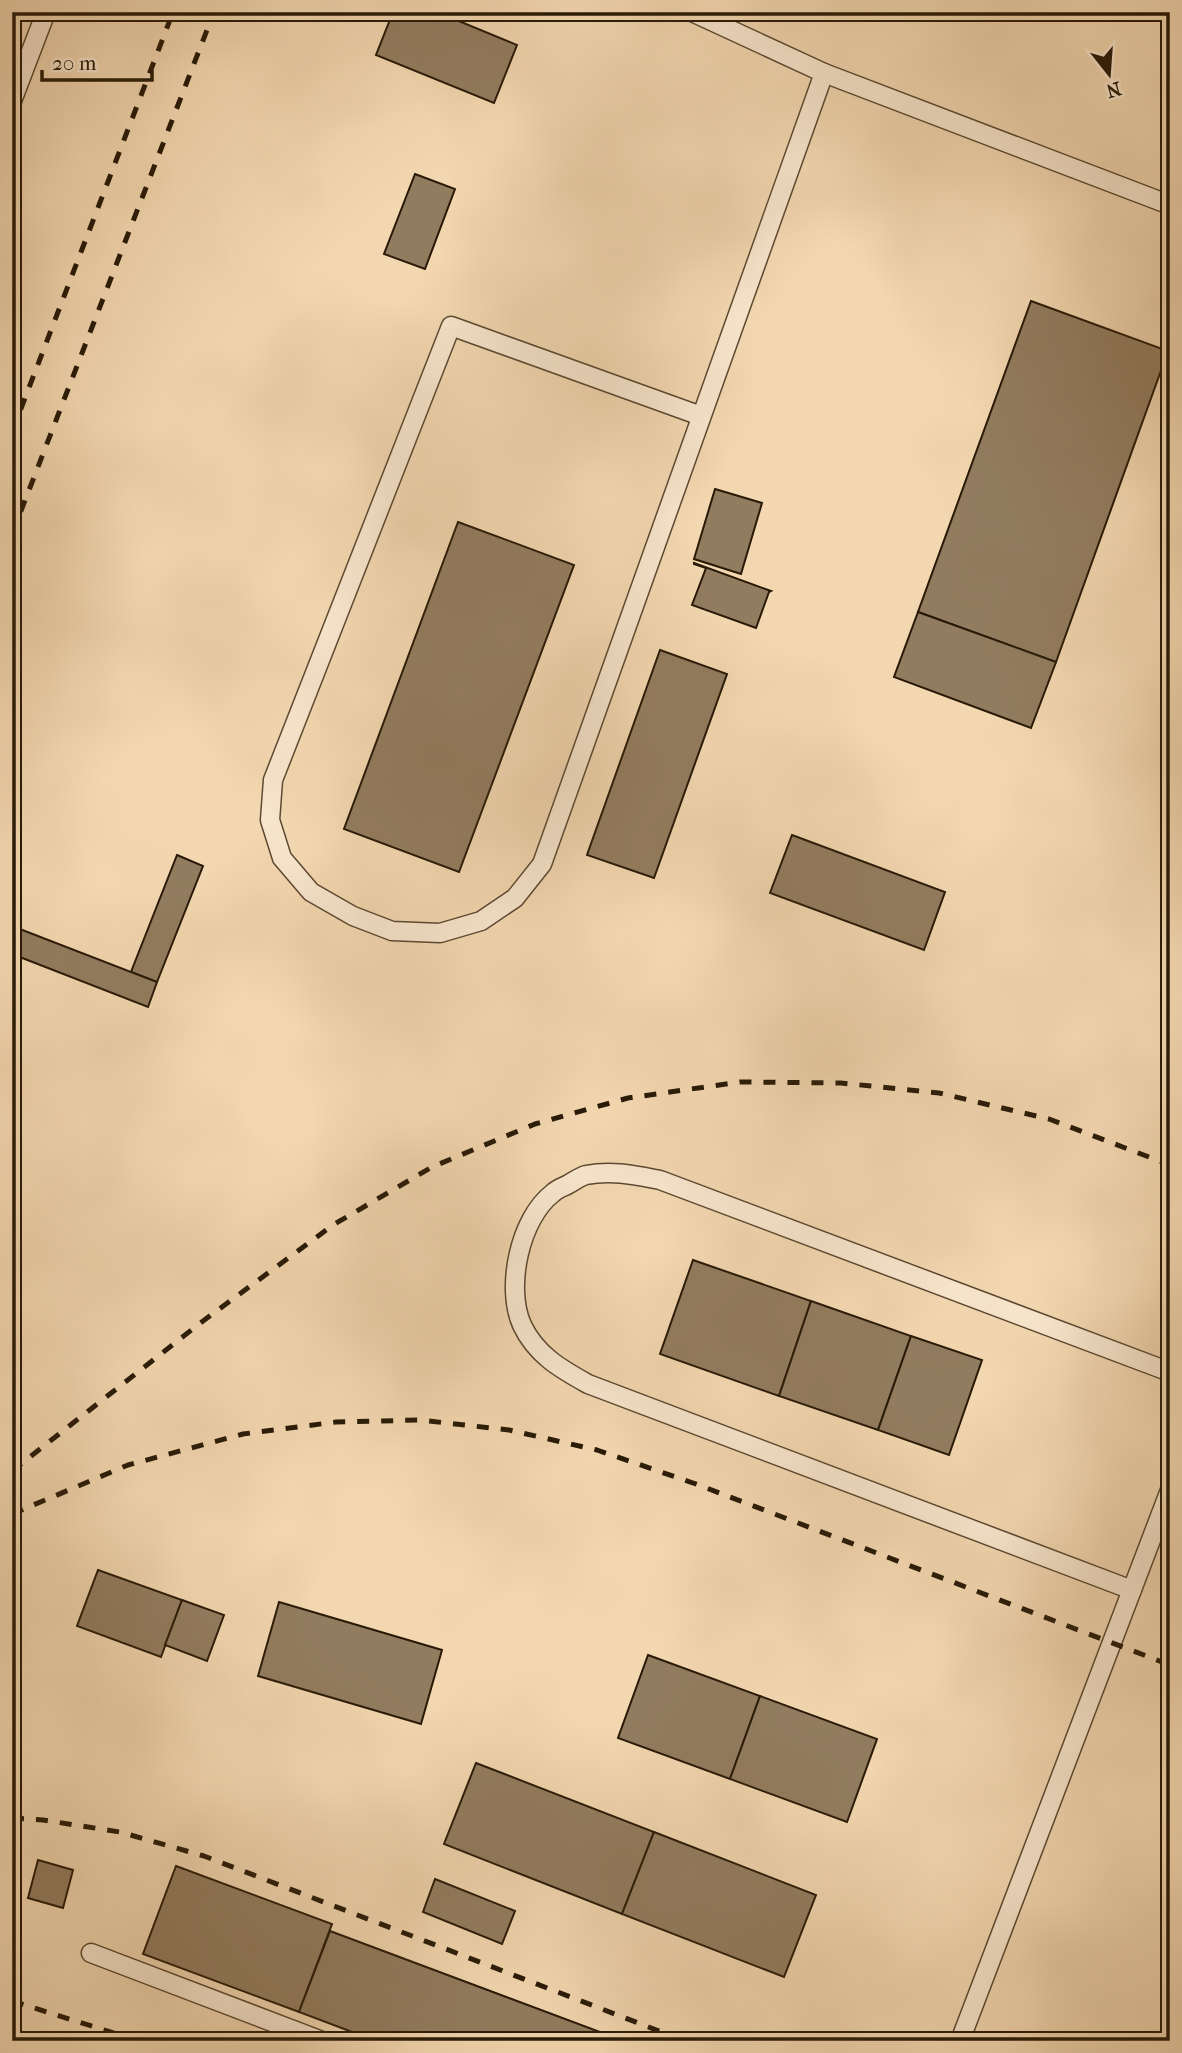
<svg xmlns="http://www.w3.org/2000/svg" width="1182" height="2053" font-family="'IM FELL French Canon',serif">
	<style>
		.building { fill: #927c5f; stroke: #281a07; stroke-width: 2 }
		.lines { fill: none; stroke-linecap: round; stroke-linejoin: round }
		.lane-casing { stroke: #5b4931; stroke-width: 21 }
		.lane { stroke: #f7e5cc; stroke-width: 18 }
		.rail { stroke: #281a07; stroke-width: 5; stroke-dasharray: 12 12; stroke-linecap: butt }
	</style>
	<rect width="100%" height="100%" fill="#f3d7b0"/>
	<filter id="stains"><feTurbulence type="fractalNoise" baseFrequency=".00286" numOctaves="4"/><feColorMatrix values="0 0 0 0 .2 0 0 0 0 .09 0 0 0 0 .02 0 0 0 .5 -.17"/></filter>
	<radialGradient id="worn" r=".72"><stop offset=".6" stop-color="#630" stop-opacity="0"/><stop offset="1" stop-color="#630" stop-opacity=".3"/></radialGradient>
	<g class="building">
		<path d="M393,12H437L517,45L494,103L376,55Z"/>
		<path d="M415,174L455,189L425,269L384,254Z"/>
		<path d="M1031,301L1168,351L1056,662L918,612Z"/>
		<path d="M715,489L762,503L741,574L694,559Z"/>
		<path d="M458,522L574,565L459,872L344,829Z"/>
		<path d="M694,563L771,591L769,592L756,628L692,605L706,568L694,564Z"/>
		<path d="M918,612L1056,662L1031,728L894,677Z"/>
		<path d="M660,650L727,674L654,878L587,855Z"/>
		<path d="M792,835L945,892L924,950L770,893Z"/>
		<path d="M177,855L203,866L157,982L131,972Z"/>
		<path d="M12,926L157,982L148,1007L12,954Z"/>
		<path d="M693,1260L811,1301L779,1396L660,1354Z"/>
		<path d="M811,1301L911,1336L878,1430L779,1396Z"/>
		<path d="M911,1336L982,1360L949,1455L878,1430Z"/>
		<path d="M98,1570L182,1600L161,1657L77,1626Z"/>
		<path d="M182,1600L224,1615L207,1661L165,1645Z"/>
		<path d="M279,1602L442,1650L421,1724L258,1676Z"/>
		<path d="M648,1655L760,1696L730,1779L618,1738Z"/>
		<path d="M760,1696L877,1739L847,1822L730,1779Z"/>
		<path d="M476,1763L654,1832L622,1914L444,1844Z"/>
		<path d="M654,1832L816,1895L784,1977L622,1914Z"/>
		<path d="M38,1860L73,1870L63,1908L28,1898Z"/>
		<path d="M176,1866L332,1924L299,2012L143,1954Z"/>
		<path d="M435,1879L515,1911L502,1944L423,1912Z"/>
		<path d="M330,1931L624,2041H376L299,2012Z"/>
	</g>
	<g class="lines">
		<g class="lane-casing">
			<g id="lane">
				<path d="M692,12L824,73L1170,205"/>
				<path d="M12,101L46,12"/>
				<path d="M701,416L451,326L273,780L270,820L282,858L311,892L353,916L392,931L440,933L481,921L515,898L542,864L824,73"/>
				<path d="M1132,1590L588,1384C561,1369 536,1355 522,1325C505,1287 520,1218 553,1193C557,1189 563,1187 567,1185C573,1182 579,1177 586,1175C612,1170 634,1175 660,1180L1170,1372"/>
				<path d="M91,1953L322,2041"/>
				<path d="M960,2041L1170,1490"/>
			</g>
		</g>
		<use href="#lane" class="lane"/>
		<g class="rail">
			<path d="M12,432L173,12"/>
			<path d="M12,534L214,12"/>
			<path d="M12,1471L199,1324L333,1225L432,1167L535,1124L628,1098L740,1082L841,1083L939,1093L1049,1119L1170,1165"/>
			<path d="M12,1514L128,1465L243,1434L336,1422L420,1420L509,1430L597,1450L696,1484L1170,1665"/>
			<path d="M12,1818L43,1820L120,1832L204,1856L685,2041"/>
			<path d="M12,2001L139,2041"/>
		</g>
	</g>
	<rect width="1182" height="2053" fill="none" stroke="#f3d7b0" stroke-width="42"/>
	<rect x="14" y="14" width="1154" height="2025" fill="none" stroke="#281a07" stroke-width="3.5"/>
	<rect x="21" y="21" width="1140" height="2011" fill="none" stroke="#281a07" stroke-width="2"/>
	<g transform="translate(1109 74) rotate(163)" stroke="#f7e5cc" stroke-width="5" paint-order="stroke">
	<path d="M0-5L12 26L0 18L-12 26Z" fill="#281a07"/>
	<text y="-10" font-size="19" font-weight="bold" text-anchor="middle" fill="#281a07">N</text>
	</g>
	<path d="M42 70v10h110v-10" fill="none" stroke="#281a07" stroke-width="3.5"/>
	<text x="52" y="70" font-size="21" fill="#281a07" stroke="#f7e5cc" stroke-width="5" paint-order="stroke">20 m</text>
	<rect width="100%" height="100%" filter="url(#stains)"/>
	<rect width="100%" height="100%" fill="url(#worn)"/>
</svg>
